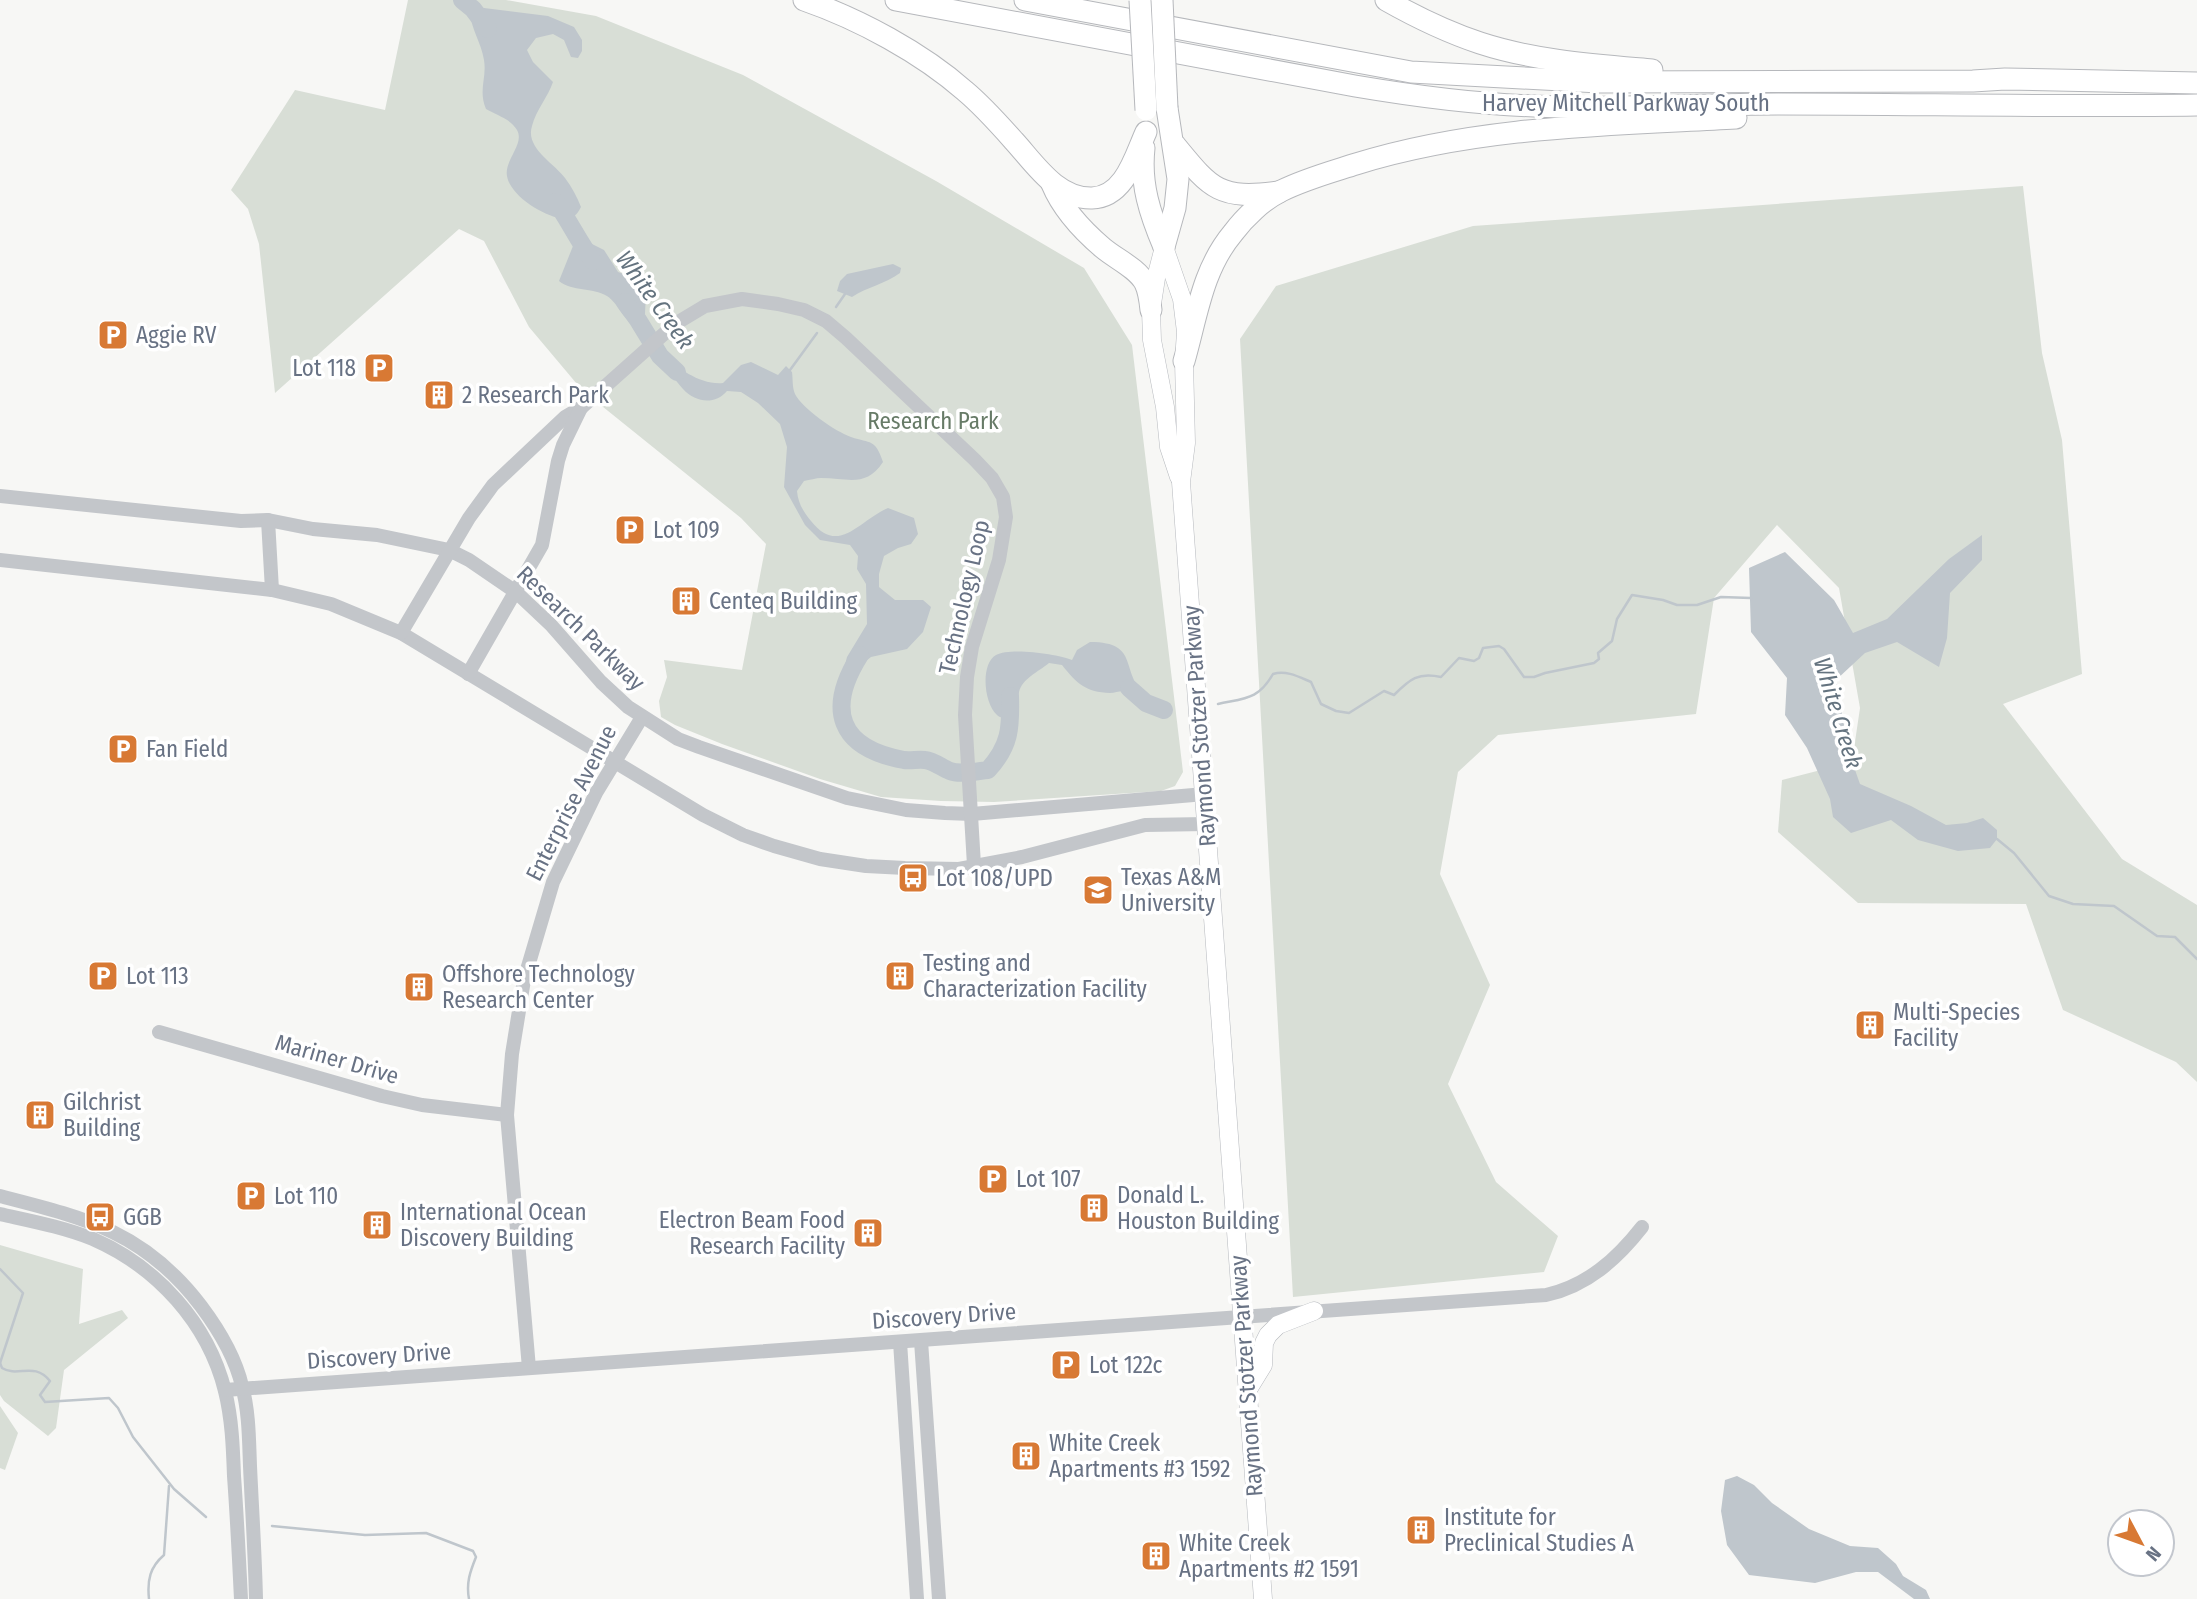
<svg xmlns="http://www.w3.org/2000/svg" width="2197" height="1599" font-family="'Fira Sans Condensed',sans-serif">
	<style>
		.green { fill: #d8ded6 }
		.water { fill: #bfc6cc }
		.lines { fill: none; stroke-linecap: round; stroke-linejoin: round }
		.stream { stroke: #bfc6cc; stroke-width: 2.5 }
		.river { stroke: #bfc6cc; stroke-width: 18 }
		.major-casing { stroke: #b6b9be; stroke-width: 19 }
		.highway-casing { stroke: #b6b8bc; stroke-width: 23 }
		.minor { stroke: #c3c6ca; stroke-width: 14 }
		.major { stroke: #fff; stroke-width: 18 }
		.highway { stroke: #fff; stroke-width: 21 }
		.highway-bridge-casing { stroke: #b6b8bc; stroke-width: 23; stroke-linecap: butt }
		.highway-bridge { stroke: #fff; stroke-width: 21 }
		.labels { text-anchor: middle; stroke-width: 7; stroke-linejoin: round; paint-order: stroke }
		.street-label { font-size: 23px; fill: #687284; stroke: #fff }
		.poi-label { font-size: 23px; fill: #687284; stroke: #fff; text-anchor: start }
		.park-label { font-size: 23px; fill: #677b67; stroke: #fff }
		.water-label { font-size: 24px; font-style: italic; fill: #64737f; stroke: #fff }
	</style>
	<rect width="100%" height="100%" fill="#f7f7f5"/>
	<g class="green">
		<path d="M408,0H506L596,16L743,75L936,181L1084,268L1132,345L1183,772L1175,786L1161,791L994,802L941,801L881,797L820,779L722,744L675,725L661,717L659,701L667,677L664,660L742,670L766,544L741,518L582,390L529,327L484,241L459,229L275,393L259,244L248,209L231,190L295,90L385,110Z"/>
		<path d="M2023,186L2042,353L2062,440L2082,674L2003,704L2122,859L2197,905V1082L2176,1062L2063,1010L2026,904L1858,903L1778,832L1782,780L1852,762L1860,708L1839,588L1777,525L1714,598L1696,714L1498,735L1458,772L1440,874L1490,985L1448,1084L1496,1182L1558,1236L1544,1272L1293,1297L1240,339L1276,286L1473,226Z"/>
		<path d="M0,1245L83,1269L79,1324L122,1310L128,1318L64,1370L56,1428L48,1436L4,1401L0,1395Z"/>
		<path d="M0,1406L18,1433L5,1470L0,1468Z"/>
	</g>
	<g class="water">
		<path d="M476,7L548,16L574,27L582,40V51L578,58L571,57L564,40L553,34L536,38L527,50L533,62L553,82C548,97 536,110 532,126C525,148 554,163 565,178C572,187 577,197 581,207C576,217 571,220 560,218C542,215 510,195 507,176C504,160 525,144 517,130C511,119 496,115 486,109C478,90 487,78 484,60C481,42 471,29 470,12Z"/>
		<path d="M584,240L604,250L618,272L634,278L646,291L645,314L634,323C620,317 619,304 607,296C592,287 573,292 559,281L573,246Z"/>
		<path d="M893,264L901,268L900,273C885,284 867,287 852,297L837,291L840,281L847,274Z"/>
		<path d="M663,354C679,369 700,385 723,383L741,365L751,362L778,375L786,366L792,372C793,379 792,387 795,394C802,408 836,432 851,437C871,444 875,438 883,462C866,488 848,478 821,478C816,478 810,480 804,481L797,491C798,503 803,511 811,521C839,556 858,521 888,508L914,518L918,534L911,544L898,548L884,556L879,574V587L895,600H923L931,607L923,632L907,649L871,657L848,675L844,669L847,657L867,624L866,584L857,569L858,556L850,545L820,540L805,525L784,487L787,447L780,424L758,403L741,392L727,391C715,405 696,403 683,389C679,385 676,380 672,376C667,370 661,365 655,361Z"/>
		<path d="M1982,535V560L1950,593L1947,638L1939,667L1897,642L1865,653L1836,680L1849,753L1860,784L1911,806L1946,825L1967,823L1983,818L1997,830V839L1990,848L1958,851L1918,840L1891,820L1851,833L1833,817L1830,799L1807,748L1785,715L1787,678L1751,632L1749,568L1785,552L1834,600L1853,633L1887,619L1949,559Z"/>
		<path d="M1090,642C1142,642 1118,673 1147,696L1146,703C1137,702 1135,695 1127,692C1121,690 1116,693 1110,693C1086,692 1077,684 1062,665L1049,663C1038,672 1022,679 1019,692C1018,701 1019,708 1015,716L1007,720C1004,718 1000,718 997,715C984,704 980,664 996,655C1010,647 1058,654 1072,660L1077,650Z"/>
		<path d="M1737,1476L1754,1485L1772,1503L1809,1529L1850,1546L1878,1548L1896,1564L1903,1576L1926,1590L1930,1599H1914L1878,1572H1856L1815,1583L1749,1575L1727,1545L1721,1511L1725,1480Z"/>
	</g>
	<g class="lines">
		<g class="stream">
			<path d="M836,307L845,294"/>
			<path d="M790,370L817,333"/>
			<path d="M1218,704C1245,698 1258,700 1273,674C1287,670 1299,677 1311,682L1321,704L1336,711L1349,713L1384,691L1394,695C1410,679 1418,672 1441,677L1459,658L1474,661L1479,658L1483,648L1499,646L1504,649L1524,677H1534L1545,673L1594,663L1599,659L1598,653L1612,641L1617,619L1632,595L1663,600L1677,605H1697L1721,597L1751,598"/>
			<path d="M1997,839L2014,853L2049,896L2073,904L2114,906L2157,936L2175,937L2197,959"/>
			<path d="M0,1269L23,1293L0,1363"/>
			<path d="M0,1363L2,1368C18,1378 34,1361 50,1381L40,1395L45,1402L109,1398L118,1408L133,1437L174,1489L206,1517"/>
			<path d="M272,1526L365,1535L426,1533L473,1551L476,1557C470,1572 466,1583 469,1599"/>
			<path d="M149,1599C147,1580 150,1567 164,1555L169,1486"/>
		</g>
		<g class="river">
			<path d="M462,0L473,9L488,29"/>
			<path d="M556,202C569,221 579,242 593,261"/>
			<path d="M625,302L638,320L660,356L677,372"/>
			<path d="M860,655C826,709 838,748 904,760C911,761 918,759 925,760C934,761 942,768 950,771C960,775 977,771 988,770C1010,746 1011,728 1010,696"/>
			<path d="M1129,688L1146,703L1164,710"/>
		</g>
		<g class="major-casing">
			<g id="major">
				<path d="M1164,247L1182,299L1186,332L1184,361L1186,443L1181,482L1263,1599"/>
				<path d="M1164,247L1156,278L1151,310L1152,340L1165,407L1169,447L1179,477"/>
				<path d="M1247,1391L1263,1365L1264,1343L1268,1335L1278,1325L1314,1311"/>
			</g>
		</g>
		<g class="highway-casing">
			<g id="highway">
				<path d="M804,0C859,19 922,53 965,91C983,106 998,123 1014,141C1035,164 1057,199 1092,198C1125,197 1135,156 1146,132"/>
				<path d="M896,0L1355,86C1414,96 1474,104 1534,106C1615,110 1697,104 1778,104C1918,104 2057,107 2197,105"/>
				<path d="M1025,0L1411,72L1599,82L1973,81L2005,79L2197,83"/>
				<path d="M1386,0C1416,17 1447,32 1480,43C1535,61 1595,65 1652,70"/>
				<path d="M1175,145C1211,189 1219,200 1279,192"/>
				<path d="M1144,148C1140,184 1150,214 1164,247"/>
				<path d="M1052,184C1062,208 1083,231 1103,248C1116,259 1137,268 1145,283C1149,291 1150,300 1151,310"/>
				<path d="M1164,247L1175,208L1178,179L1167,108"/>
				<path d="M1184,361C1197,316 1202,270 1233,233C1245,217 1263,200 1281,191C1305,179 1331,172 1356,164C1478,126 1609,125 1736,118"/>
			</g>
		</g>
		<g class="minor">
			<path d="M0,496L241,521L268,520L313,529L377,535L449,550L469,560L516,592L551,625L601,682L628,707L678,739L699,747L847,798L906,810L945,813L972,814L1205,794"/>
			<path d="M268,520L272,590"/>
			<path d="M0,560L272,590L331,604L401,633L703,815L743,835L774,846L820,859L866,866L905,868L959,869L1022,857L1145,825L1207,824"/>
			<path d="M401,633L469,518L493,485L565,417L582,407L675,324L705,306L742,299L778,304L804,310L826,321L846,338L975,460L992,478L1003,497L1006,517L999,560L972,647L967,677L965,715L974,865"/>
			<path d="M468,674L542,545L558,461L563,445L581,408"/>
			<path d="M159,1032L382,1096L422,1105L507,1115"/>
			<path d="M0,1196C86,1218 145,1232 201,1306C219,1330 235,1356 242,1386C249,1411 249,1440 250,1466C252,1510 255,1554 256,1599"/>
			<path d="M0,1214C31,1221 63,1227 93,1239C157,1267 208,1323 225,1391C232,1419 233,1448 234,1476C237,1517 239,1558 241,1599"/>
			<path d="M921,1341L939,1599"/>
			<path d="M900,1342L917,1599"/>
			<path d="M529,1368L507,1115L512,1054L524,980L553,882L596,793L642,717"/>
			<path d="M225,1390L1546,1295C1587,1286 1617,1259 1642,1227"/>
		</g>
		<use href="#major" class="major"/>
		<use href="#highway" class="highway"/>
		<g class="highway-bridge-casing">
			<g id="highway-bridge">
				<path d="M1140,0L1146,110"/>
				<path d="M1162,0L1167,108"/>
			</g>
		</g>
		<use href="#highway-bridge" class="highway-bridge"/>
	</g>
	<defs>
		<g id="parking-square" transform="scale(1.575)"><rect x="-9" y="-9" width="18" height="18" rx="4" fill="#d87934" stroke="#fff"/><path d="M-3.5-5.5H1a3.5 3.5 0 0 1 0 7H-1V5.5H-3.5ZM-1-3.4V-.6H.8a1.4 1.4 0 0 0 0-2.8Z" fill="#fff"/></g>
		<g id="building-square" transform="scale(1.575)"><rect x="-9" y="-9" width="18" height="18" rx="4" fill="#d87934" stroke="#fff"/><path d="M-4-6H4V6H1V3H-1V6H-4ZM-2.5-4.3h1.7v1.8h-1.7ZM.8-4.3h1.7v1.8H.8ZM-2.5-1h1.7V.8h-1.7ZM.8-1h1.7V.8H.8Z" fill="#fff"/></g>
		<g id="bus-square" transform="scale(1.575)"><rect x="-9" y="-9" width="18" height="18" rx="4" fill="#d87934" stroke="#fff"/><path d="M-5-6H5V4H4V6H2V4H-2V6H-4V4H-5ZM-3.5-4V0h7V-4ZM-3.5 1.2v1.5H-2V1.2ZM2 1.2v1.5H3.5V1.2Z" fill="#fff"/></g>
		<g id="university-square" transform="scale(1.575)"><rect x="-9" y="-9" width="18" height="18" rx="4" fill="#d87934" stroke="#fff"/><path d="M0-5L7-2L0 1L-7-2ZM-4 1L0 2.5L4 1V4Q0 6-4 4Z" fill="#fff"/></g>
	</defs>
	<g fill-rule="evenodd">
		<use href="#parking-square" x="113" y="335"/>
		<use href="#parking-square" x="379" y="368"/>
		<use href="#building-square" x="439" y="395"/>
		<use href="#parking-square" x="630" y="530"/>
		<use href="#building-square" x="686" y="601"/>
		<use href="#parking-square" x="123" y="749"/>
		<use href="#bus-square" x="913" y="878"/>
		<use href="#university-square" x="1098" y="890"/>
		<use href="#parking-square" x="103" y="976"/>
		<use href="#building-square" x="900" y="976"/>
		<use href="#building-square" x="419" y="987"/>
		<use href="#building-square" x="1870" y="1025"/>
		<use href="#building-square" x="40" y="1115"/>
		<use href="#parking-square" x="993" y="1179"/>
		<use href="#parking-square" x="251" y="1196"/>
		<use href="#building-square" x="1094" y="1208"/>
		<use href="#bus-square" x="100" y="1217"/>
		<use href="#building-square" x="377" y="1225"/>
		<use href="#building-square" x="868" y="1233"/>
		<use href="#parking-square" x="1066" y="1365"/>
		<use href="#building-square" x="1026" y="1456"/>
		<use href="#building-square" x="1421" y="1530"/>
		<use href="#building-square" x="1156" y="1556"/>
	</g>
	<g class="labels">
		<g class="street-label">
			<text x="1626" y="111">Harvey Mitchell Parkway South</text>
			<text transform="translate(964 597) rotate(-77)" y="8">Technology Loop</text>
			<text transform="translate(581 628) rotate(44)" y="8">Research Parkway</text>
			<text transform="translate(1199 726) rotate(-94)" y="8">Raymond Stotzer Parkway</text>
			<text transform="translate(571 803) rotate(-63)" y="8">Enterprise Avenue</text>
			<text transform="translate(337 1059) rotate(16)" y="8">Mariner Drive</text>
			<text transform="translate(944 1316) rotate(-4)" y="8">Discovery Drive</text>
			<text transform="translate(379 1356) rotate(-4)" y="8">Discovery Drive</text>
			<text transform="translate(1246 1376) rotate(-94)" y="8">Raymond Stotzer Parkway</text>
		</g>
		<g class="poi-label">
			<text x="136" y="343">Aggie RV</text>
			<text x="356" y="376" text-anchor="end">Lot 118</text>
			<text x="462" y="403">2 Research Park</text>
			<text x="653" y="538">Lot 109</text>
			<text x="709" y="609">Centeq Building</text>
			<text x="146" y="757">Fan Field</text>
			<text x="1121" y="885">Texas A&amp;M<tspan x="1121" dy="26">University</tspan></text>
			<text x="936" y="886">Lot 108/UPD</text>
			<text x="923" y="971">Testing and<tspan x="923" dy="26">Characterization Facility</tspan></text>
			<text x="442" y="982">Offshore Technology<tspan x="442" dy="26">Research Center</tspan></text>
			<text x="126" y="984">Lot 113</text>
			<text x="1893" y="1020">Multi-Species<tspan x="1893" dy="26">Facility</tspan></text>
			<text x="63" y="1110">Gilchrist<tspan x="63" dy="26">Building</tspan></text>
			<text x="1016" y="1187">Lot 107</text>
			<text x="1117" y="1203">Donald L.<tspan x="1117" dy="26">Houston Building</tspan></text>
			<text x="274" y="1204">Lot 110</text>
			<text x="400" y="1220">International Ocean<tspan x="400" dy="26">Discovery Building</tspan></text>
			<text x="123" y="1225">GGB</text>
			<text x="845" y="1228" text-anchor="end">Electron Beam Food<tspan x="845" dy="26">Research Facility</tspan></text>
			<text x="1089" y="1373">Lot 122c</text>
			<text x="1049" y="1451">White Creek<tspan x="1049" dy="26">Apartments #3 1592</tspan></text>
			<text x="1444" y="1525">Institute for<tspan x="1444" dy="26">Preclinical Studies A</tspan></text>
			<text x="1179" y="1551">White Creek<tspan x="1179" dy="26">Apartments #2 1591</tspan></text>
		</g>
		<g class="park-label">
			<text x="933" y="429">Research Park</text>
		</g>
		<g class="water-label">
			<text transform="translate(655 300) rotate(54)" y="8">White Creek</text>
			<text transform="translate(1838 713) rotate(73)" y="8">White Creek</text>
		</g>
	</g>
	<g transform="translate(2141 1543) rotate(131)"><circle r="33" fill="#ffffff" stroke="#c3c7ce" stroke-width="2"/>
	<path d="M0-5L12 26L0 18L-12 26Z" fill="#d87934"/>
	<text y="-10" font-size="19" font-weight="bold" text-anchor="middle" fill="#687284">N</text>
	</g>
</svg>
